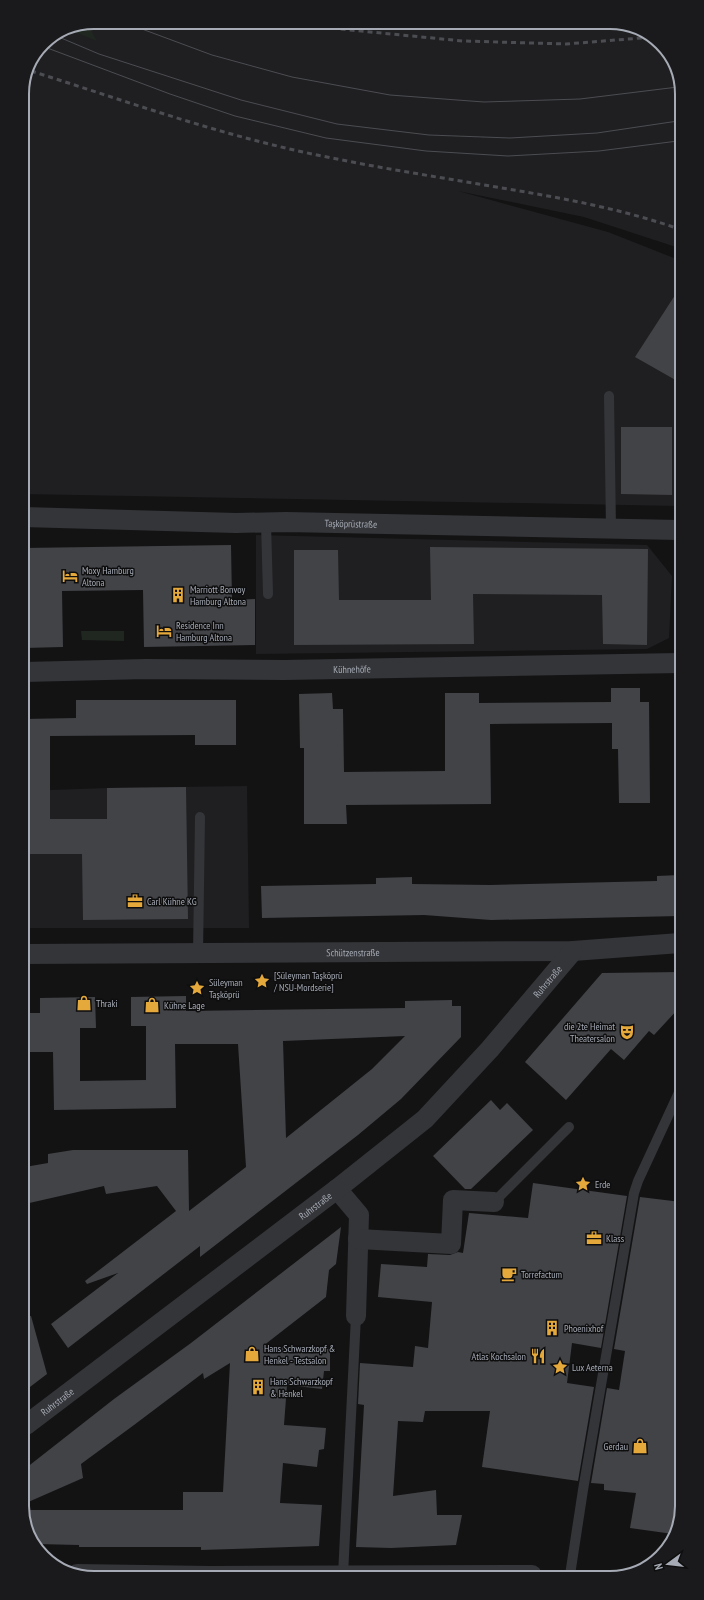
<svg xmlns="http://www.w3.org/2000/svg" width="704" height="1600" font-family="'PT Sans Narrow',sans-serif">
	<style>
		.built { fill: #1f1f21 }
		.green { fill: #1f2720 }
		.building { fill: #424347; fill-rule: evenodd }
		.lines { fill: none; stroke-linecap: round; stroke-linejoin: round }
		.service { stroke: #343539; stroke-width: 10 }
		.minor { stroke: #343539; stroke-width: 20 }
		.tram { stroke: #4b4d52; stroke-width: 1 }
		.rail { stroke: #4b4d52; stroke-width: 3; stroke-dasharray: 5 4; stroke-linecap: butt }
		.labels { text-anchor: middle; stroke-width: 3; stroke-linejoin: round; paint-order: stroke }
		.street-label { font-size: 10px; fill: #a5aab4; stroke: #0e0e0f }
		.poi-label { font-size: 10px; fill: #a5aab4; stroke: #0e0e0f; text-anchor: start }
		.rim { fill: none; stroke: #a5aab4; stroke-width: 2 }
	</style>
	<rect width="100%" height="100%" fill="#131314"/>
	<g class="built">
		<path d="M94,22H615L654,37L678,70L679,248L584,217L458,191L608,232L679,260V506L23,494L22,89L43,43L66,27Z"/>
		<path d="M256,535L647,545L672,576L669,638L647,649L256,654Z"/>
		<path d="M247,786L249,928H24V791L107,788Z"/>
	</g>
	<g class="green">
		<path d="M87,23L97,41L65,28L66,27Z"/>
		<path d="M81,631H124V641L82,640Z"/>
	</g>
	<g class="building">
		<path d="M679,289V382L635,357Z"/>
		<path d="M621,427H672V495L621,494Z"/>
		<path d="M231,545L232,600L255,599V645L144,647L143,590L62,591L63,647L24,648L23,548Z"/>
		<path d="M430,547L648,549L647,645L603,644L602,595L473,594L474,644L294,645V550H338L339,600H431Z"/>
		<path d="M611,688H640V702H649L650,803H619L618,749H612V723L490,724L491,804L346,805L347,824H304V748H300L299,694L332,693L333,709H343L344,772L445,771V693H479V703L611,702Z"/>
		<path d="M76,700H236V745H195V735L50,736V819H107V788L186,787L188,919L83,920L82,854H24V719L76,718Z"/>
		<path d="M680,875V916L491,920L424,915L262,918L261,886L376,884V878L412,877V884L490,885L657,881V876Z"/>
		<path d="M681,972V999L678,1001L679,1008L654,1035L649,1031L624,1060L611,1049L566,1100L525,1062L602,973Z"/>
		<path d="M186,996V1011L405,1008V1001L452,1000V1006H461V1037L401,1099L358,1135L200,1257V1246L68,1348L51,1324L118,1273L87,1284L85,1281L176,1211L157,1186L106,1194L104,1186L25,1204V1167L48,1163V1154L73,1150H188L189,1211L246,1167L238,1044H175L176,1108L54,1110L53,1052H25V1013H40V998L95,997L96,1028H80V1081L146,1080V1026H131V997ZM405,1036L372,1069L286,1138L283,1041Z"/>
		<path d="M491,1100L500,1110L507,1103L533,1130L471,1189H465L433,1156Z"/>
		<path d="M533,1183L627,1196L601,1348L572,1343L567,1383L594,1387L578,1481L482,1467L490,1411H425L423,1422L398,1421L393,1496L436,1490L437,1515H462L456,1545L391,1548L356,1547L364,1405L358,1404L360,1363L413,1367L415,1346L428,1348L432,1302L378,1297L381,1264L427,1267L428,1254L450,1255L458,1252L463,1253L469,1213L528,1218Z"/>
		<path d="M640,1197L681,1202L682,1507L673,1534L630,1528L636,1493L604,1490V1484L591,1483L607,1388L619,1390L625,1351L614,1349Z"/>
		<path d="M341,1227L336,1264L329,1270L326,1297L263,1346L330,1349V1371H324L322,1389L287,1385L284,1425L326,1428L324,1449L319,1450L317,1467L283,1463L280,1503L322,1505L319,1546L201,1550V1547H79V1545L36,1544L26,1530V1510H183V1492H223L230,1363L204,1379L203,1373L134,1425L81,1464L83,1478L26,1503V1468L114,1399L191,1343Z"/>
		<path d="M31,1316L47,1374L26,1390L25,1317Z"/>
	</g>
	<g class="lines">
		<g class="service">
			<path d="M609,396L611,529"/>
			<path d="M266,523L268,594"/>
			<path d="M198,954L200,817"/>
			<path d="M494,1202L569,1127"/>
			<path d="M343,1575L356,1316"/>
			<path d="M570,1575L583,1490L634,1193L638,1181L681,1088"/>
		</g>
		<g class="minor">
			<path id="s1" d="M23,517L236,523L286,522L679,530"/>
			<path id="s2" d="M24,672L146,669L284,670L680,663"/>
			<path id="s3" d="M24,954L573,951L680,943"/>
			<path d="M337,1189L359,1215L356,1316"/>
			<path d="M358,1239L451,1244L453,1200L494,1202"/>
			<path id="s4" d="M26,1425L337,1189L425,1119L490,1049L573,951"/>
			<path d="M77,1574L210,1576L532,1575"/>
		</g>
		<g class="tram">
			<path d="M123,22L212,55L292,77L390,95L484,102L580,99L678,87"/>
			<path d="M54,35L99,54L241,100L337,124L429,135L510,138L597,133L678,121"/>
			<path d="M42,46L170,94L235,116L326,138L426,151L508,156L599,151L678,141"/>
		</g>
		<g class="rail">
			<path d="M269,22L463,41L566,44L654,37"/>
			<path d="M31,71C129,102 225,137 327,157C385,169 444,178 502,188C562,198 622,209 679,229"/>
		</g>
	</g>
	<defs>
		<g id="hotel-bare" transform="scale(1.2)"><path d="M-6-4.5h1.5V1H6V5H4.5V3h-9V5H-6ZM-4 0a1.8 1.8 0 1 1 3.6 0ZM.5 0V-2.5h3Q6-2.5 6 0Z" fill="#e5a93b" stroke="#0e0e0f" stroke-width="2.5" paint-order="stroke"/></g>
		<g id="building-bare" transform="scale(1.2)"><path d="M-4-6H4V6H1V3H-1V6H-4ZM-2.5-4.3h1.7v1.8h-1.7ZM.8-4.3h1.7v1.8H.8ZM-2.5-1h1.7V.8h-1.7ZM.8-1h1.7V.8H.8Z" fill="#e5a93b" stroke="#0e0e0f" stroke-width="2.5" paint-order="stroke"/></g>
		<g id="office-bare" transform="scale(1.2)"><path d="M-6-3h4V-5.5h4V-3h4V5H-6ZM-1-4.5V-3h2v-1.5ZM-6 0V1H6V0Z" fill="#e5a93b" stroke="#0e0e0f" stroke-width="2.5" paint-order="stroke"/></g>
		<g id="sight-bare" transform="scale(1.2)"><path d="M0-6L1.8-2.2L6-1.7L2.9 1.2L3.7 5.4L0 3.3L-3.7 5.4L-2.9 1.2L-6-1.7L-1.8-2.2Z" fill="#e5a93b" stroke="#0e0e0f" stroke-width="2.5" paint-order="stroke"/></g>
		<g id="shop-bare" transform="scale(1.2)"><path d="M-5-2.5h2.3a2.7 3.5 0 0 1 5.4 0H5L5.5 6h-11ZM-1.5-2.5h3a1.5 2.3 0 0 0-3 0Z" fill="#e5a93b" stroke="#0e0e0f" stroke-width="2.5" paint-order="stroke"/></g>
		<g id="theatre-bare" transform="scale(1.2)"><path d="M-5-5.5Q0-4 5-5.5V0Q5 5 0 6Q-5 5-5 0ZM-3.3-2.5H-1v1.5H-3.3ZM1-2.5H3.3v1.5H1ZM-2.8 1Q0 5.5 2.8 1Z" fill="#e5a93b" stroke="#0e0e0f" stroke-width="2.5" paint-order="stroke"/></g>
		<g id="cafe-bare" transform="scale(1.2)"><path d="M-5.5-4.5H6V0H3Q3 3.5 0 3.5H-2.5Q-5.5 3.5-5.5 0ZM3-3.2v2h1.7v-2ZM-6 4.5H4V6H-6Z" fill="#e5a93b" stroke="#0e0e0f" stroke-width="2.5" paint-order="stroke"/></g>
		<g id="restaurant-bare" transform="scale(1.2)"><path d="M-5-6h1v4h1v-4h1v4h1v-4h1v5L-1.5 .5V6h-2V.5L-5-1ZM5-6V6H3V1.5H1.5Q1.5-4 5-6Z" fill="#e5a93b" stroke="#0e0e0f" stroke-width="2.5" paint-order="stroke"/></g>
	</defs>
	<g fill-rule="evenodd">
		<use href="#hotel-bare" x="70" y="576"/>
		<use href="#building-bare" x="178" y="595"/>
		<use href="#hotel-bare" x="164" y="631"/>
		<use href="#office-bare" x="135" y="901"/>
		<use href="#sight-bare" x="262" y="981"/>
		<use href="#sight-bare" x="197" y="988"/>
		<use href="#shop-bare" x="84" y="1003"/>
		<use href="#shop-bare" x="152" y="1005"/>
		<use href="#theatre-bare" x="627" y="1032"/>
		<use href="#sight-bare" x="583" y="1184"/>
		<use href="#office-bare" x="594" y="1238"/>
		<use href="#cafe-bare" x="509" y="1274"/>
		<use href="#building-bare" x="552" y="1328"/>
		<use href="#shop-bare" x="252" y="1354"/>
		<use href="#restaurant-bare" x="538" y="1356"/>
		<use href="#sight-bare" x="560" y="1367"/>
		<use href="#building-bare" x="258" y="1387"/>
		<use href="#shop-bare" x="640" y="1446"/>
	</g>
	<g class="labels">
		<g class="street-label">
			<text dy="4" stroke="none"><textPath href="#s1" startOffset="328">Taşköprüstraße</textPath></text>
			<text dy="4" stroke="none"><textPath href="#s2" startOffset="328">Kühnehöfe</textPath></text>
			<text dy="4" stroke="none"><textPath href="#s3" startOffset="329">Schützenstraße</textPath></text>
			<text dy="4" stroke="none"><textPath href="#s4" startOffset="687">Ruhrstraße</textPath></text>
			<text dy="4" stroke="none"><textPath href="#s4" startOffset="363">Ruhrstraße</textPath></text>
			<text dy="4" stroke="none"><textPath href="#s4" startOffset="39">Ruhrstraße</textPath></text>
		</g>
		<g class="poi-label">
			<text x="82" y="574">Moxy Hamburg<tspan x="82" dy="12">Altona</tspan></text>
			<text x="190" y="593">Marriott Bonvoy<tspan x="190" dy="12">Hamburg Altona</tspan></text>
			<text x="176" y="629">Residence Inn<tspan x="176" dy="12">Hamburg Altona</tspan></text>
			<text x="147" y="905">Carl Kühne KG</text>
			<text x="274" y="979">[Süleyman Taşköprü<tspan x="274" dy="12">/ NSU-Mordserie]</tspan></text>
			<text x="209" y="986">Süleyman<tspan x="209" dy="12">Taşköprü</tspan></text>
			<text x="96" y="1007">Thraki</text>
			<text x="164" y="1009">Kühne Lage</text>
			<text x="615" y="1030" text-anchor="end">die 2te Heimat<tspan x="615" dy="12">Theatersalon</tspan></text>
			<text x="595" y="1188">Erde</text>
			<text x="606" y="1242">Klass</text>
			<text x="521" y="1278">Torrefactum</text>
			<text x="564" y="1332">Phoenixhof</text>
			<text x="264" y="1352">Hans Schwarzkopf &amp;<tspan x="264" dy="12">Henkel - Testsalon</tspan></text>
			<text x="526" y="1360" text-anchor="end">Atlas Kochsalon</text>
			<text x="572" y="1371">Lux Aeterna</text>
			<text x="270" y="1385">Hans Schwarzkopf<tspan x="270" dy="12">&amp; Henkel</tspan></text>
			<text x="628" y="1450" text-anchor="end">Gerdau</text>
		</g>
	</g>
	<path d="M0 0H704V1600H0ZM94 29H610A65 65 0 0 1 675 94V1506A65 65 0 0 1 610 1571H94A65 65 0 0 1 29 1506V94A65 65 0 0 1 94 29Z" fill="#1a1a1c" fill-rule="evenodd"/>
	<path class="rim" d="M94 29H610A65 65 0 0 1 675 94V1506A65 65 0 0 1 610 1571H94A65 65 0 0 1 29 1506V94A65 65 0 0 1 94 29Z"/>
	<g transform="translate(668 1564) rotate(255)" stroke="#0e0e0f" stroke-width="3" paint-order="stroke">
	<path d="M0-3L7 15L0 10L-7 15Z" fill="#a5aab4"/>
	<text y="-6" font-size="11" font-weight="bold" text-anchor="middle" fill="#a5aab4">N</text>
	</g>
</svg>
